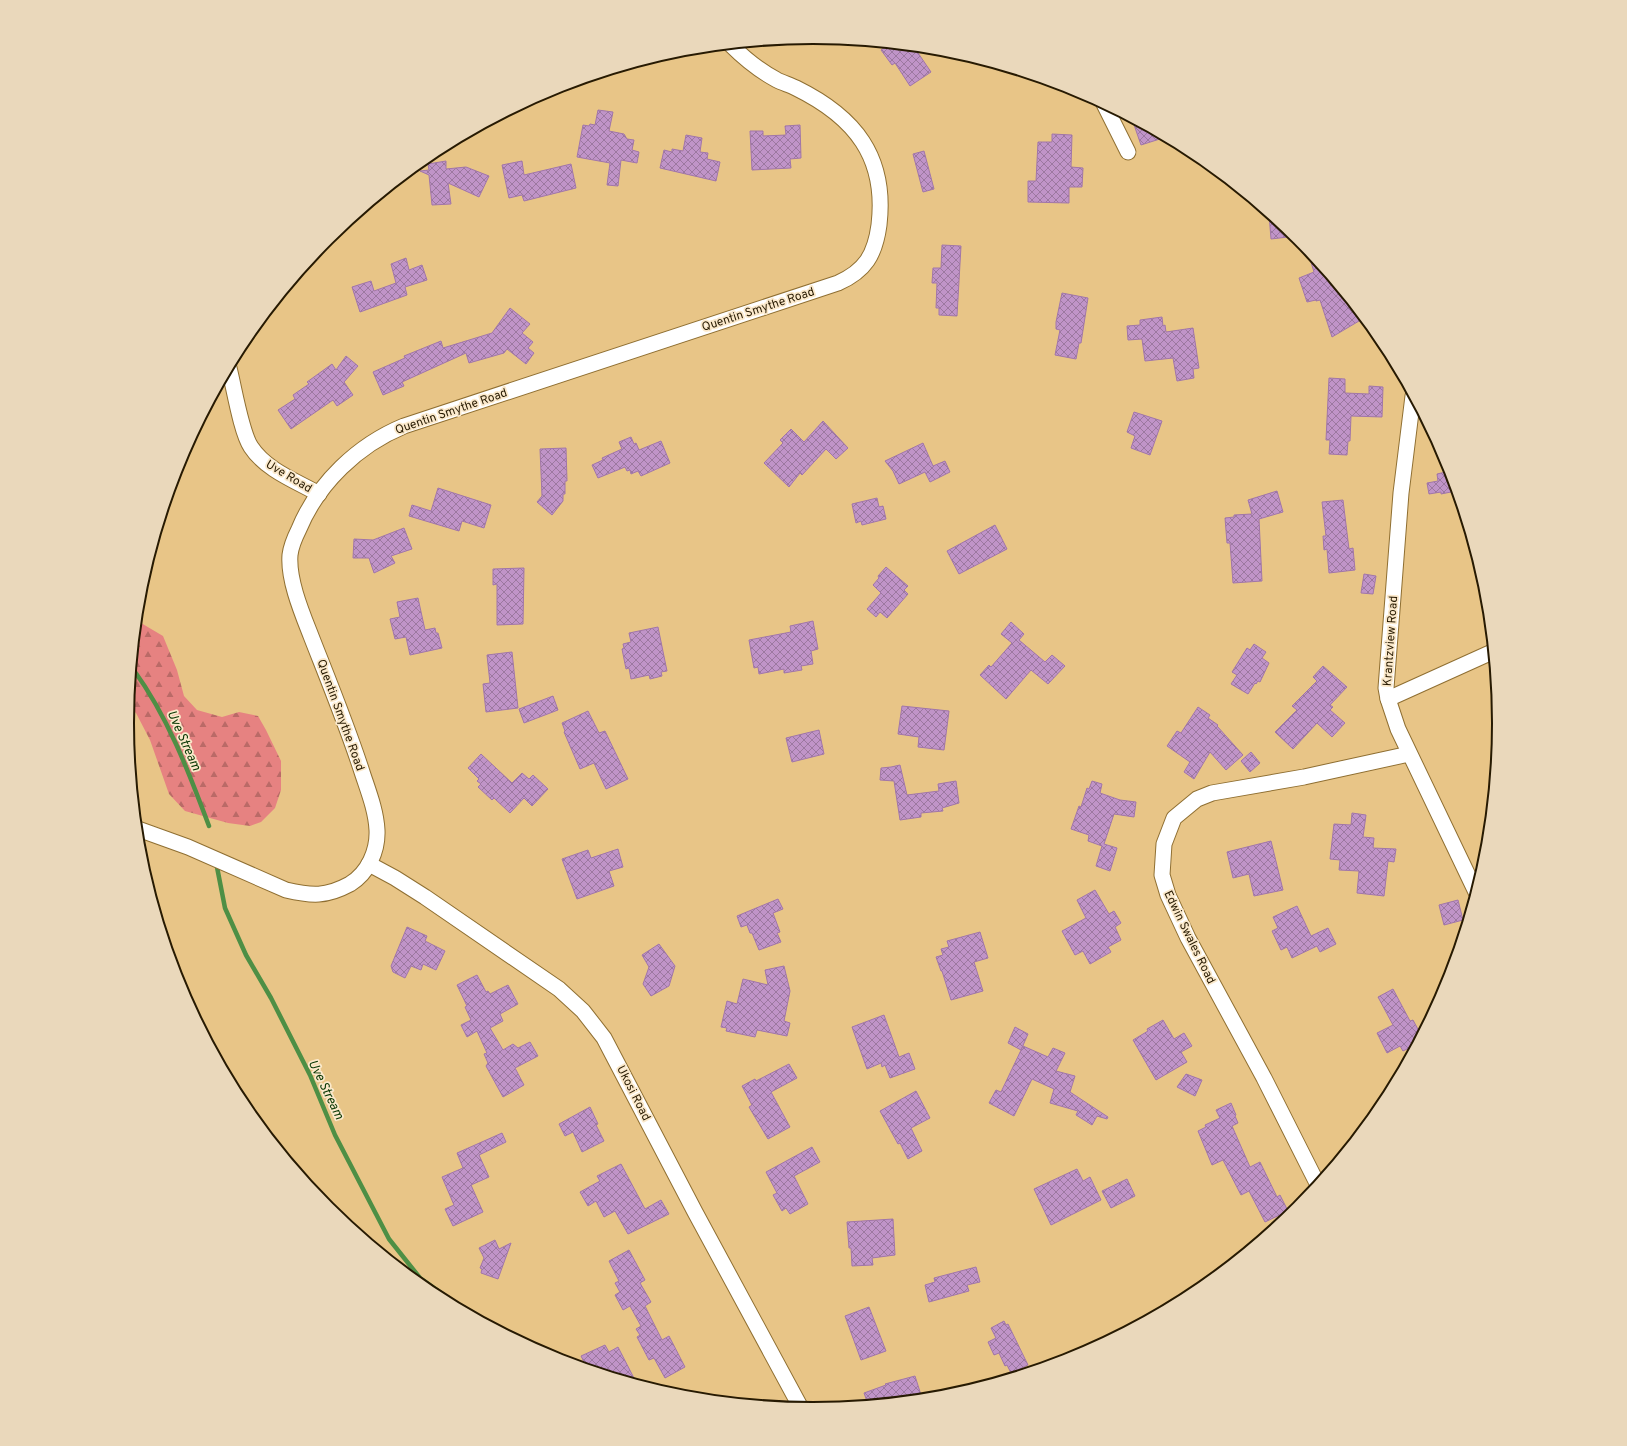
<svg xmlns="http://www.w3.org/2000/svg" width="1627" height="1446" font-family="Overpass,sans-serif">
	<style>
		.forest { fill: url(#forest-firs) }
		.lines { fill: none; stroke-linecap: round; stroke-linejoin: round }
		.stream { stroke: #4e8f45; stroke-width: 4.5 }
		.building { fill: url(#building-cross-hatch); stroke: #a176a9 }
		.minor-casing { stroke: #8f6f32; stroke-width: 17 }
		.minor { stroke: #fff; stroke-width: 15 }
		.labels { text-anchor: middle; stroke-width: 3.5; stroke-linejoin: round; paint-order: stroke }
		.street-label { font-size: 12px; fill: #271a02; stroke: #fbe9cb }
		.water-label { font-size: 13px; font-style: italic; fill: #093804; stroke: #fbe9cb }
		.rim { fill: none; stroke: #271a02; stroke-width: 2 }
	</style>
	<defs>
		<pattern id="forest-firs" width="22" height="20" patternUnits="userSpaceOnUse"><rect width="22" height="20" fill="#e68281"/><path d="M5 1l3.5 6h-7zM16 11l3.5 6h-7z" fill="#ba6a67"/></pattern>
		<pattern id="building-cross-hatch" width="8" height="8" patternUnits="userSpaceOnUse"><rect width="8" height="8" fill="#c094c8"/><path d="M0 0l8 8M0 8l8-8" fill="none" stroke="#9c78a0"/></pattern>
	</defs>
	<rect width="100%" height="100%" fill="#e8c587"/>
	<path class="forest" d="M137,623H141L163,636L177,670L184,696L197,710L222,717L239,712L258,716L266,730L281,761V790L275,808L261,822L250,826L228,823L185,811L169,794L150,740L136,713L129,707Z"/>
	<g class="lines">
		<g class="stream">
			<path d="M133,669C168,717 188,770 209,826"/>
			<path d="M216,862L225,908L246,955L271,998L310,1075L335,1135L389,1239L420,1278L444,1295L456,1306"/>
		</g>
	</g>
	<g class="building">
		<path d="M889,44L914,47L931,72L910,86L895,63L892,65L881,50Z"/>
		<path d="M598,110L613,112L609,131L624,134L627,139L634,140L632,150L639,152L637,163L621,160L618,186L607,185L610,163L577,157L583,125L589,126L590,124L595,125Z"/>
		<path d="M1132,119L1141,124L1166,137L1141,145Z"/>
		<path d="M800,125L801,158L790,159L791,168L752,170L750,131H763V136L786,135L785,126Z"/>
		<path d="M1052,134L1072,135L1071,167L1083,168L1082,187H1069V203L1028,202V181H1036L1038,142H1052Z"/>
		<path d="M686,135L702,138L700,152L708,153L707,159L720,162L716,181L660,168L664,150L672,152V149L683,151Z"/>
		<path d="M924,151L934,189L923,192L913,154Z"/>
		<path d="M446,161V169L466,167L489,176L479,197L448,183L451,204L432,205L429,175L420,171L429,170L428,164Z"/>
		<path d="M522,161L524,175L571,164L576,188L524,201L522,195L509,198L502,165Z"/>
		<path d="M1269,214L1297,236L1271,239Z"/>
		<path d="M942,245L961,246L957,316L939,315V308H936L937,283H932L933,268H941Z"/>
		<path d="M1307,249L1355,306L1359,321L1332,337L1320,300L1316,301V300L1307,302L1299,278L1314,272Z"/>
		<path d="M406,258L409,270L422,265L427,280L405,287L407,295L360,312L352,287L371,281L374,291L396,283L391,264Z"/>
		<path d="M1062,293L1088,298L1081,343H1079L1076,359L1055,355L1060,330L1056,329V322Z"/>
		<path d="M510,308L530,324L522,333L533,342L528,348L534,353L526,364L507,349L504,353L469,363L466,353L402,382L404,386L383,395L373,372L405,358L404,356L441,341L443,348L492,333Z"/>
		<path d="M1162,317L1163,326L1165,325L1166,332L1193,328L1199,368L1193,369L1194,378L1177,381L1173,358L1145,361L1142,339L1128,340L1127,326L1140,325V320Z"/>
		<path d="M346,356L358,366L344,382L353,395L337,406L333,400L291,429L278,410L295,399L293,395L309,384L307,382L332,364L336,370Z"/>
		<path d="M1329,378L1345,379V393L1369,394V386L1383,387L1382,417L1351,416L1350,441H1348L1347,455L1329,454L1330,440H1326Z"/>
		<path d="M1134,412L1162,421L1150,455L1131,448L1135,436L1127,432Z"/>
		<path d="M823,421L848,448L836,459L826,449L802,475L800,473L789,487L764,463L783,443L780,440L791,429L804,442Z"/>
		<path d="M631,437L634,444L636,443L639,450L661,441L670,463L641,476L638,471L631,474L630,470L627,471L625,467L598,478L592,465L603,460L602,458L622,449L619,442Z"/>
		<path d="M923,443L933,466L945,461L950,472L930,482L925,472L899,484L893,471L885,461Z"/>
		<path d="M566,448L567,481H565V494H563V501L552,515L537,502L542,496L540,449Z"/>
		<path d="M1450,471L1456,491L1441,494V492L1429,494L1427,483L1438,481L1437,474Z"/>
		<path d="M438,488L491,505L484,528L462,521L459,531L409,516L412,505L431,511Z"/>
		<path d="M1277,491L1283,512L1259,519L1262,581L1233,583L1230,543H1227L1225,518L1234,517V515L1252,514L1248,500Z"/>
		<path d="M877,498L879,507L883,506L886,519L862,525L861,521L856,523L852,504Z"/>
		<path d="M1343,500L1349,549L1353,548L1355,570L1329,573L1327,549L1324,550L1323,536H1326L1322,502Z"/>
		<path d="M995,525L1007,549L959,574L947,551Z"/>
		<path d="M404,528L412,549L391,556L395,563L374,573L369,558H353L354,539L373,540Z"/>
		<path d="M886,567L908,586L904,590L908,594L887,618L880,612L876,617L867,609L881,593L873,585L879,578L878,576Z"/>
		<path d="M524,568L523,624L497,625V584L493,585V569Z"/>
		<path d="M1364,574L1376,576L1373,594L1361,593Z"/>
		<path d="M418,598L425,630L435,628L436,633H438L442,648L410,655L406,637L395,639L390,619L400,617L397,602Z"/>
		<path d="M813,621L818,649L811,651L813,664L801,666L802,670L784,673V669L759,674L758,667L754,668L749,640L791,632L790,626Z"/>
		<path d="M1011,622L1024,634L1019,640L1045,662L1052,655L1065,666L1048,684L1031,670L1006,699L980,675L989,665L991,667L1012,643L1001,634Z"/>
		<path d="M658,627L667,671L661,672L662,676L650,679L649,675L631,679L629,668L626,669L622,649L624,648L623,644L631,642L629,633Z"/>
		<path d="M1254,644L1266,652L1262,658L1269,663L1260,682L1258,681L1256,684L1255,683L1248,694L1231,684L1237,675L1232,672L1247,648L1250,650Z"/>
		<path d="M512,652L518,708L486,712L483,684L490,683L487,655Z"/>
		<path d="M1323,666L1347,687L1330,705L1333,707L1330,710L1345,723L1332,737L1317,723L1293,749L1275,732L1297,710L1292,706L1317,681L1313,677Z"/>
		<path d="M553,696L558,710L524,723L519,709Z"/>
		<path d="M902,706L949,711L944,750L918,747L919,737L898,734Z"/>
		<path d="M1198,707L1210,715L1208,718L1218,725L1217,726L1243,755L1226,770L1210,752L1194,779L1184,772L1190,762L1167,746L1177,731L1181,733Z"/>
		<path d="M588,711L599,733L605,731L628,779L606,789L594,763L580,769L564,732L565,731L562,723Z"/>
		<path d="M819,730L824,754L792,762L786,738Z"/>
		<path d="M1251,752L1260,763L1250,772L1241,761Z"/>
		<path d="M481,754L512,783L522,773L529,779L533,775L548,789L532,806L524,798L510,813L494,798L492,800L478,787L481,784L477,781L479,779L468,768Z"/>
		<path d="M900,765L907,795L939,791L938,784L956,781L959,803L942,808L943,811L921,813V817L900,820L894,781L880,780L881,768L891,767Z"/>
		<path d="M1092,781L1102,784L1100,793L1120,800L1136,802L1134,817L1114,814L1104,844L1117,848L1110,871L1096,866L1102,846L1088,841L1089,835L1071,829L1079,806L1081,807L1087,788L1089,789Z"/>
		<path d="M1352,813L1366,815L1363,837L1374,838L1373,848L1396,849L1394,862L1388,861L1384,896L1357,893L1359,871L1339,870L1340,860L1330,859L1334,824L1351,825Z"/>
		<path d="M1271,841L1283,890L1254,896L1249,874L1233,878L1227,852Z"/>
		<path d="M618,849L623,867L609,871L614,886L577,899L562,859L588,850L591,858Z"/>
		<path d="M1095,890L1109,914L1114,911L1121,923L1115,927L1121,940L1108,947L1111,952L1090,964L1083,951L1075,955L1062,931L1086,918L1077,900Z"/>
		<path d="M778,899L783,909L773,913L780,932L777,933L781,942L759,950L752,933H750L747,925L741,927L737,916Z"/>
		<path d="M1458,900L1463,920L1444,925L1439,905Z"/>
		<path d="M1297,906L1311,936L1328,928L1336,944L1320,952L1317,946L1292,958L1287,947L1281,950L1272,931L1278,928L1273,917Z"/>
		<path d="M407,927L427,936L425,941L445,951L436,970L423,964L421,970L411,966L405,978L393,972L391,966Z"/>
		<path d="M980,932L988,958L974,962L983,991L951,1000L942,971H941L936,957L943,955L941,949L949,947L947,941Z"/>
		<path d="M659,944L675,966L669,986L651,996L643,984L649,967L642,955Z"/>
		<path d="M784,966L790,991L784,1021L790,1023L787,1036L757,1030L755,1037L726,1031L727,1028L721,1027L727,1001L737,1004L743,979L768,985L765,970Z"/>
		<path d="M477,975L486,992L488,991L490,994L508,985L518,1004L500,1014L503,1021L490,1028L503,1050L513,1044L518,1048L530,1042L538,1056L515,1068L524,1085L503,1097L486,1066L488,1063L484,1054L487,1053L477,1031L467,1037L461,1025L471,1020L465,1007L467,1006L457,985Z"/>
		<path d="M1393,989L1410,1021L1413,1020L1421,1035L1415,1045L1403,1051L1400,1046L1387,1053L1377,1033L1393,1025L1378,997Z"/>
		<path d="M884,1015L899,1057L909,1053L915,1069L890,1078L885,1065L882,1067L881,1063L867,1069L852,1027Z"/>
		<path d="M1163,1020L1174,1039L1184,1033L1192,1046L1181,1052L1187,1062L1156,1080L1133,1040L1148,1031L1147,1029Z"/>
		<path d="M1015,1027L1028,1034L1021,1050L1008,1043Z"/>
		<path d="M1023,1046L1048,1057L1053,1048L1065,1053L1056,1071L1075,1076L1070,1092L1108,1117L1107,1119L1097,1116L1092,1125L1076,1115L1078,1111L1050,1103L1054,1089L1032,1079L1014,1116L989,1103L996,1090L1001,1092Z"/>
		<path d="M789,1064L797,1078L771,1092L790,1127L768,1139L749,1107L752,1105L742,1086L755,1079L756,1081Z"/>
		<path d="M1186,1074L1202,1080L1195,1096L1177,1087Z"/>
		<path d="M916,1091L930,1118L911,1128L922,1151L908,1159L900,1143L898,1144L880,1111Z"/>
		<path d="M1231,1103L1236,1115L1235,1116L1238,1123L1232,1126L1250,1167L1260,1162L1277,1197L1280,1195L1288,1211L1265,1222L1249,1191L1241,1195L1223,1160L1212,1165L1198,1131L1206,1127L1205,1125L1220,1118L1216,1110Z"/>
		<path d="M590,1107L598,1124L596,1125L604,1141L582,1152L573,1132L565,1136L559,1124Z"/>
		<path d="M502,1133L506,1142L479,1155L489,1177L471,1185L483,1212L453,1226L445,1209L454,1205L442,1177L463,1168L457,1153Z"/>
		<path d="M812,1147L820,1162L794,1176L808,1204L790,1214L786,1208L782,1211L773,1195L777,1193L766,1172Z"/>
		<path d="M621,1164L645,1209L661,1200L669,1214L628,1234L615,1211L604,1217L596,1201L588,1206L580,1192L600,1181L597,1176Z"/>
		<path d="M1077,1169L1083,1181L1090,1177L1101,1200L1051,1225L1034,1189Z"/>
		<path d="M1127,1179L1135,1196L1111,1208L1102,1191Z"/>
		<path d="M893,1219L895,1255L872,1258L873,1265L852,1266L851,1248H849L847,1222Z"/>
		<path d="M495,1240L499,1249L511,1243L498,1279L481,1273L482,1269L480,1268L484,1258L479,1248Z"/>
		<path d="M629,1250L645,1280L640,1283L651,1302L645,1306L662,1340L669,1336L685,1367L665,1378L654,1358L649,1360L637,1337L640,1335L636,1329L641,1326L630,1306L623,1310L615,1295L620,1292L615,1283L619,1281L609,1261Z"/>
		<path d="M976,1267L980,1282L967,1285L969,1291L929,1302L925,1285L935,1282L934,1278Z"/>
		<path d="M869,1307L886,1351L861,1360L845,1316Z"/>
		<path d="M1004,1321L1006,1325L1008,1324L1028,1365L1011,1373L1007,1365L1005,1366L999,1353L994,1355L988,1342L996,1338L991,1328Z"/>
		<path d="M605,1345L609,1352L618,1347L636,1382L587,1368L581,1356Z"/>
		<path d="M915,1376L922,1398L868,1404L864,1393L886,1385L885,1384Z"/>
	</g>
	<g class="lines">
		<g class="minor-casing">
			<g id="minor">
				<path d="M1104,104L1128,152"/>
				<path d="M229,368C234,387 241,432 251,447C266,470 296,481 319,494"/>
				<path d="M1413,396L1401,493L1386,688L1388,699L1398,729L1476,892"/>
				<path d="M1388,699L1492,652"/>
				<path d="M138,829L188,847L286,890C312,896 326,897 350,884C368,873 378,851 377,830C376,811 369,793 363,775C348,728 329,682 311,636C302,613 288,580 290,555C291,546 295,537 299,529C318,483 358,445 404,426L838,283C865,271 875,255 879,225C887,157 855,117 796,88C790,85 783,83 777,80C760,71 745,59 731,45"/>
				<path d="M369,864L395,878L425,897L559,989L583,1011L604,1038L695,1212L801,1408"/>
				<path d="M1318,1185L1264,1078L1188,938L1168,895L1162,875L1164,844L1174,818L1197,799L1212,793L1304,777L1409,754"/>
			</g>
		</g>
		<use href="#minor" class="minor"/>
	</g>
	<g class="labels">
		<g class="street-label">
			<text transform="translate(758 309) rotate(-18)" y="4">Quentin Smythe Road</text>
			<text transform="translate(451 411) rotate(-19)" y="4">Quentin Smythe Road</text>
			<text transform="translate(289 476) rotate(31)" y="4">Uve Road</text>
			<text transform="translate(1390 641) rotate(-86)" y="4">Krantzview Road</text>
			<text transform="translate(341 715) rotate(70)" y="4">Quentin Smythe Road</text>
			<text transform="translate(1190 937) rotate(64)" y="4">Edwin Swales Road</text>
			<text transform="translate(634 1093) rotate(63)" y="4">Ukosi Road</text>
		</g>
		<g class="water-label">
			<text transform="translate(185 740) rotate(66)" y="5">Uve Stream</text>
			<text transform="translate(327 1089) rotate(64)" y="5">Uve Stream</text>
		</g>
	</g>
	<path d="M0 0H1627V1446H0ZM134 723a679 679 0 1 1 1358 0a679 679 0 1 1-1358 0Z" fill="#ead8bb" fill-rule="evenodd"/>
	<path class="rim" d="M134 723a679 679 0 1 1 1358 0a679 679 0 1 1-1358 0Z"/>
</svg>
